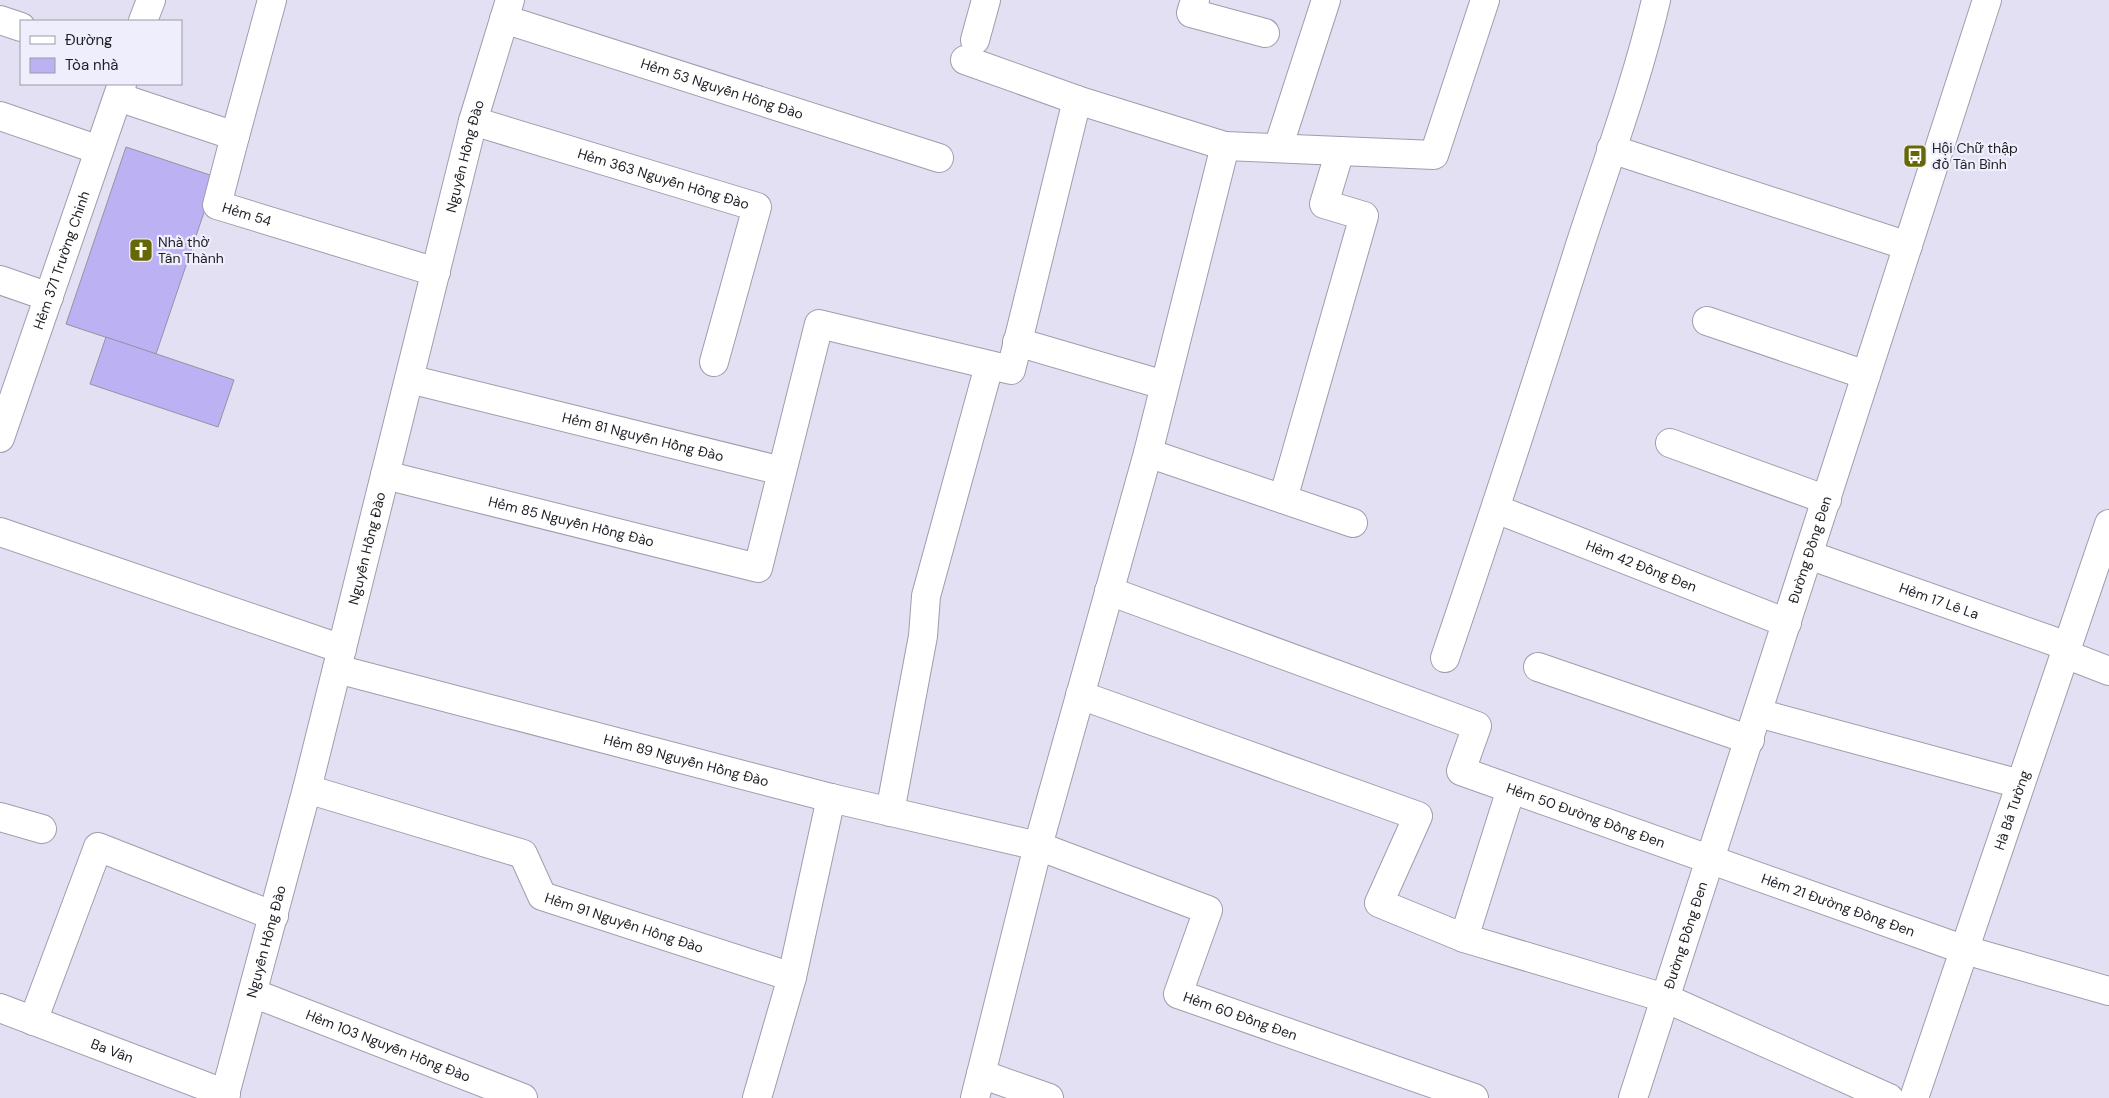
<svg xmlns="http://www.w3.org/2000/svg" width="2109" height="1098" font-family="'DM Sans',sans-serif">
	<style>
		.building { fill: #bcb2f3; stroke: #9492a3 }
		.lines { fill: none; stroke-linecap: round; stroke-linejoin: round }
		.minor-casing { stroke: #9f9dad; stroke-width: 30 }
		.minor { stroke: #fff; stroke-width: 28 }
		.labels { text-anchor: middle; stroke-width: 4.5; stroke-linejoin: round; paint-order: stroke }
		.street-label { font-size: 14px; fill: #1f1e24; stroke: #efeefc }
		.poi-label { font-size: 14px; fill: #1f1e24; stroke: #efeefc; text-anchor: start }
	</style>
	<rect width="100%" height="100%" fill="#e2e0f2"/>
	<g class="building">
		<path d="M126,147L216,177L156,354L66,324Z"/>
		<path d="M106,337L234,380L218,427L90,384Z"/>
	</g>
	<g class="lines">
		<g class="minor-casing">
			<g id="minor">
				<path d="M1195,0L1191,13L1265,33"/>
				<path id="s1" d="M504,19L939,158"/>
				<path d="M0,20L21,27"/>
				<path d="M143,21L151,0"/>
				<path d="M975,40L986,0"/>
				<path d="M965,60L1077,100L1225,146L1434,155L1485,0"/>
				<path id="s2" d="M118,97L235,136L217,205L436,272"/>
				<path d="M0,116L99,150"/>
				<path id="s3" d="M473,121L757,207L714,362"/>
				<path d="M235,136L272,0"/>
				<path d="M1278,148L1326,0"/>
				<path d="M1611,149L1908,246"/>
				<path d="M0,280L49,297"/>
				<path d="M1707,321L1866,375"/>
				<path d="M1017,342L1164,385"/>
				<path id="s4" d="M409,379L782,471"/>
				<path id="s5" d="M0,438L122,84"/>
				<path d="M1670,443L1827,500"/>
				<path d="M1148,453L1353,523"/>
				<path id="s6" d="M385,475L758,568L819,324L1011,370L1077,100"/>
				<path d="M1283,499L1364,216L1324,204L1340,151"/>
				<path id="s7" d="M1496,509L1787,623"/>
				<path d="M0,532L342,649"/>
				<path id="s8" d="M1809,555L2067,646"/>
				<path id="s9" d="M1109,591L1477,726L1461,771L1965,950L2109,991"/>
				<path d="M2065,654L2109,671"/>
				<path d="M1445,658C1492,520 1537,381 1581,242C1607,162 1637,82 1656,0"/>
				<path d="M1538,667L1750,740"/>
				<path id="s10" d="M337,669L831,798L1038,846L1208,910L1178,994L1474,1098"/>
				<path d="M1080,695L1418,816L1379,903L1464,938L1665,998L1889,1098"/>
				<path d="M1758,713L2020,784"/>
				<path id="s11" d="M307,789L523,854L542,896L792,977"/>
				<path d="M890,812L923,636L926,596L989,366"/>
				<path d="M0,817L42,829"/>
				<path d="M1464,938L1511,789"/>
				<path id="s12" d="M253,993L523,1098"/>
				<path id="s13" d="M0,1008L226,1094"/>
				<path d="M33,1021L98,847L274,916"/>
				<path d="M981,1074L1049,1098"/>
				<path id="s14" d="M224,1098L307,789L473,121L510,0"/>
				<path d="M757,1098L792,977L831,798"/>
				<path d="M975,1098L1038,846L1148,453L1225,146"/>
				<path id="s15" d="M1633,1098L1987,0"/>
				<path id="s16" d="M1914,1098L2109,524"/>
			</g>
		</g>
		<use href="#minor" class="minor"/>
	</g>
	<defs>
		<g id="bus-square" transform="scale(1.25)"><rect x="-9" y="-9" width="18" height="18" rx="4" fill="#666805" stroke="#efeefc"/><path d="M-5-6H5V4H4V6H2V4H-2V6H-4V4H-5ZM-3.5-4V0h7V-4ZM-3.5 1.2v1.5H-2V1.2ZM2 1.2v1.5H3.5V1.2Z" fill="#fff"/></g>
		<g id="church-square" transform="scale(1.25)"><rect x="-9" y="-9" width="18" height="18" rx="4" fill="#666805" stroke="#efeefc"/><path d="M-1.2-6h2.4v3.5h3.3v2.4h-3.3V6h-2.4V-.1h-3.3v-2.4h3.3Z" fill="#fff"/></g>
	</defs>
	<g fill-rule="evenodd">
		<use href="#bus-square" x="1915" y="156"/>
		<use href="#church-square" x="141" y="250"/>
	</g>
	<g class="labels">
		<g class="street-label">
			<text dy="5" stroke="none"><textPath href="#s1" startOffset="229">Hẻm 53 Nguyễn Hồng Đào</textPath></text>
			<text dy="5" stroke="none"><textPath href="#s14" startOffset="972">Nguyễn Hồng Đào</textPath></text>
			<text dy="5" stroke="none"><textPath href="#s3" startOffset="199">Hẻm 363 Nguyễn Hồng Đào</textPath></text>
			<text dy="5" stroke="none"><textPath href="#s2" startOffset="226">Hẻm 54</textPath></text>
			<text dy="5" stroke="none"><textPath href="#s5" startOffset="188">Hẻm 371 Trường Chinh</textPath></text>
			<text dy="5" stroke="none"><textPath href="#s4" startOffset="241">Hẻm 81 Nguyễn Hồng Đào</textPath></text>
			<text dy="5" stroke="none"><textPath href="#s6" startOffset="192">Hẻm 85 Nguyễn Hồng Đào</textPath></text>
			<text dy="5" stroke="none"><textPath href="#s14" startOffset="568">Nguyễn Hồng Đào</textPath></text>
			<text dy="5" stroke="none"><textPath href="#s15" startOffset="576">Đường Đồng Đen</textPath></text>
			<text dy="5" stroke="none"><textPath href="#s7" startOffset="156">Hẻm 42 Đồng Đen</textPath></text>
			<text dy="5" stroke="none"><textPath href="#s8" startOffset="138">Hẻm 17 Lê La</textPath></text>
			<text dy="5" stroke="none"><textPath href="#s10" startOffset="361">Hẻm 89 Nguyễn Hồng Đào</textPath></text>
			<text dy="5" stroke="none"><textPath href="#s16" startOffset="304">Hà Bá Tường</textPath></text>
			<text dy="5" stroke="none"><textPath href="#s9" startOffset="572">Hẻm 50 Đường Đồng Đen</textPath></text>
			<text dy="5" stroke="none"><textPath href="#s9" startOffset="840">Hẻm 21 Đường Đồng Đen</textPath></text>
			<text dy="5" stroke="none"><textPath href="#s11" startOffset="358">Hẻm 91 Nguyễn Hồng Đào</textPath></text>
			<text dy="5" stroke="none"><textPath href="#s15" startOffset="171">Đường Đồng Đen</textPath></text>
			<text dy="5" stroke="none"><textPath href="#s14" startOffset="162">Nguyễn Hồng Đào</textPath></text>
			<text dy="5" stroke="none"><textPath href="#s10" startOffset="1060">Hẻm 60 Đồng Đen</textPath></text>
			<text dy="5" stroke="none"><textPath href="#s12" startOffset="145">Hẻm 103 Nguyễn Hồng Đào</textPath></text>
			<text dy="5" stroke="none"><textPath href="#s13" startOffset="120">Ba Vân</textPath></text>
		</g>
		<g class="poi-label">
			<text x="1932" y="153">Hội Chữ thập<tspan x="1932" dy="16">đỏ Tân Bình</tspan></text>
			<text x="158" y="247">Nhà thờ<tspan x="158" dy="16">Tân Thành</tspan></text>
		</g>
	</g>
	<rect x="20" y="20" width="162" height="65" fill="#efeefc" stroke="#9c9ba6"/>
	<rect x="30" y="36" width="25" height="8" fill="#ffffff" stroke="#9c9ba6"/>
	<text x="65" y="45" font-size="15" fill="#1f1e24">Đường</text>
	<rect x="30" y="58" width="25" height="15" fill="#bcb2f3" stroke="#9c9ba6"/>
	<text x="65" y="70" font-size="15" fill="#1f1e24">Tòa nhà</text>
</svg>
